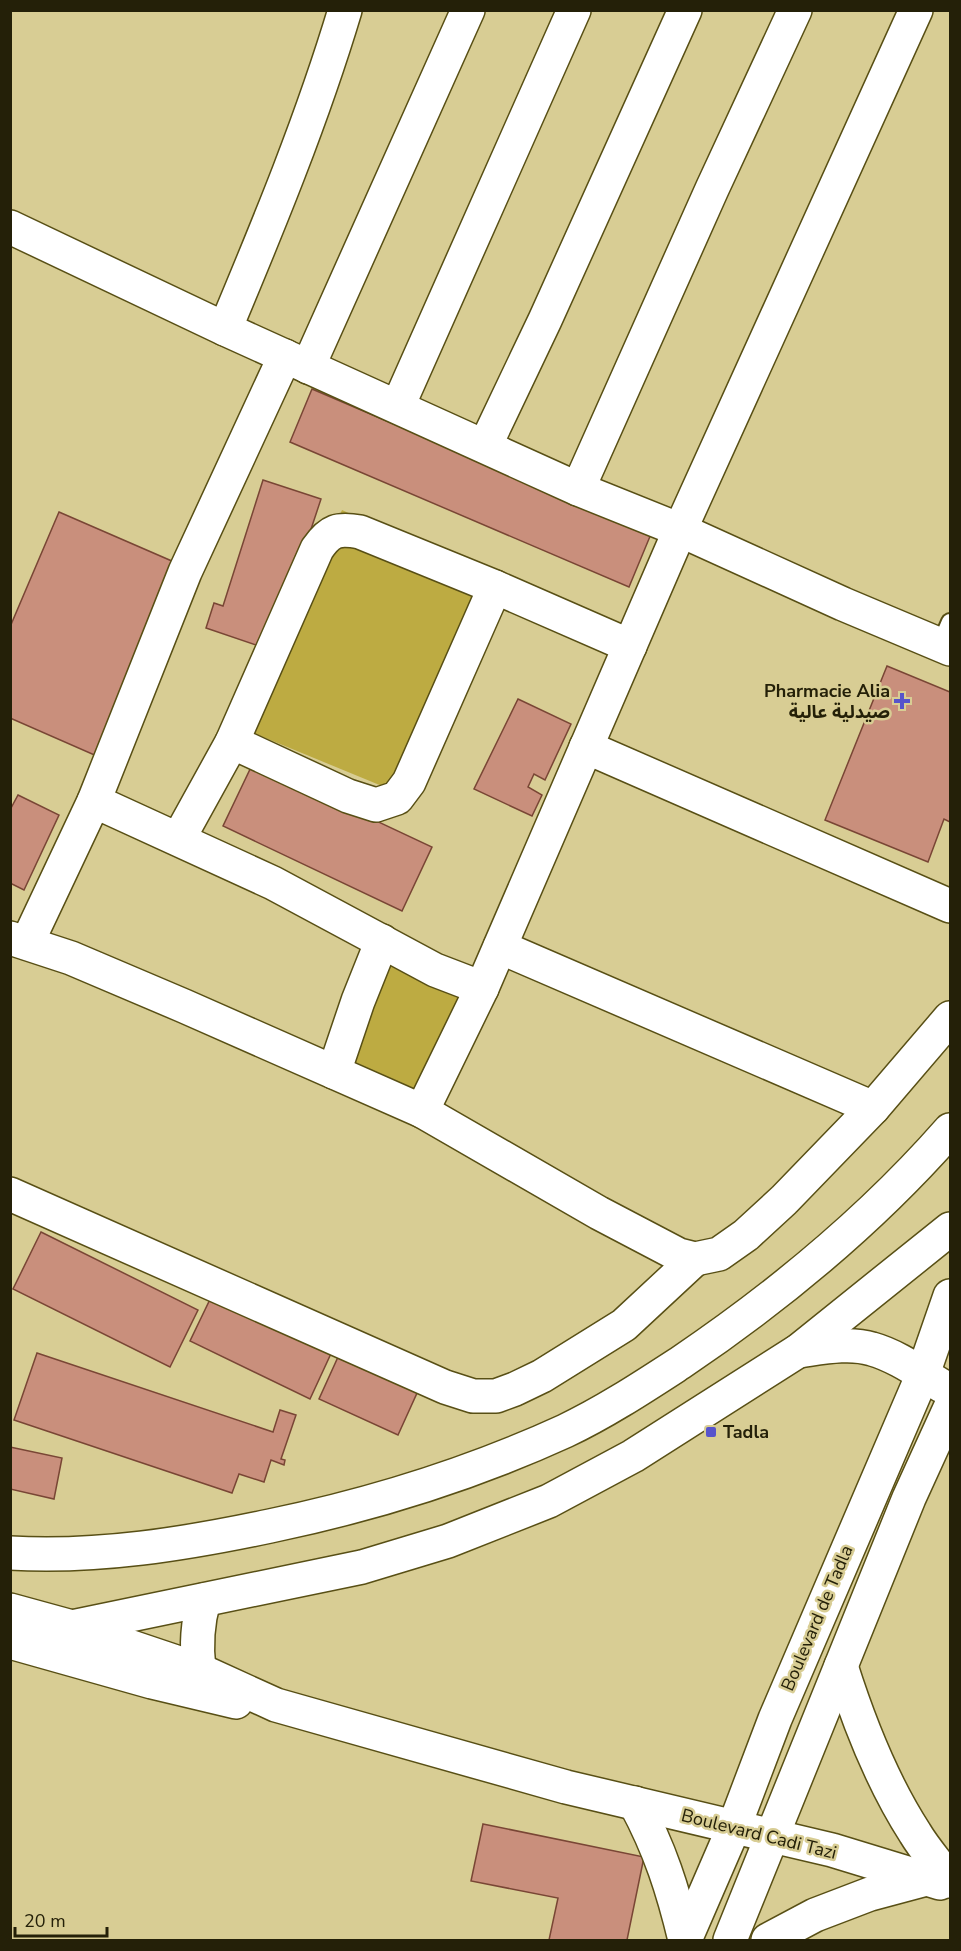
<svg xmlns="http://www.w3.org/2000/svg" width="961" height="1951" font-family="'Nunito Sans','Noto Sans Arabic',sans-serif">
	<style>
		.green { fill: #bdab42 }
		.building { fill: #c98f7c; stroke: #794635; stroke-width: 1.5 }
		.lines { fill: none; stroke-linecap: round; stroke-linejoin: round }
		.service-casing { stroke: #584f15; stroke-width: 20 }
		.minor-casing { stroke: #584f15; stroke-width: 36 }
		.tertiary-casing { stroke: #584f15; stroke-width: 36 }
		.secondary-casing { stroke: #584f15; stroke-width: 36 }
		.service { stroke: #fff; stroke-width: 16 }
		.minor { stroke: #fff; stroke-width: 33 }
		.tertiary { stroke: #fff; stroke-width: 33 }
		.secondary { stroke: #fff; stroke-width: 33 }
		.poi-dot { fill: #5753cb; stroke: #d8cd94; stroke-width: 2 }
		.labels { text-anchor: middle; stroke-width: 5; stroke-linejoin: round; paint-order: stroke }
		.poi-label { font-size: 18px; font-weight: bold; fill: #242008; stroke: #d8cd94; text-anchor: end }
		.street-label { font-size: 18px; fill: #242008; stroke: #d8cd94 }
	</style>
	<rect width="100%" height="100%" fill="#d8cd94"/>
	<g class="green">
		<path d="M342,510L507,586L416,800L246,730Z"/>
		<path d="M392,949L490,981L430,1113L333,1070Z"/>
	</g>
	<g class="building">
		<path d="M312,389L651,534L629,587L290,442Z"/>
		<path d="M263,480L321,499L271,650L206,628L214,603L223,606Z"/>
		<path d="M59,512L181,565L99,757L10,718V627Z"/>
		<path d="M887,666L950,692V822L944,819L928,862L825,820Z"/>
		<path d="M518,699L571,724L545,780L534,774L528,787L542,795L532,816L474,789Z"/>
		<path d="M253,763L432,847L402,911L223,826Z"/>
		<path d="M18,795L59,815L24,890L10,883V810Z"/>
		<path d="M41,1232L198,1310L170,1367L13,1289Z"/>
		<path d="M215,1289L334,1347L310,1399L190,1341Z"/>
		<path d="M343,1346L422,1382L398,1435L319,1399Z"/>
		<path d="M37,1353L273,1432L280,1410L296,1415L281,1459L285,1460L284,1465L271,1460L264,1482L239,1474L232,1493L14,1420Z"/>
		<path d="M10,1447L62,1458L54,1499L10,1489Z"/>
		<path d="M483,1824L644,1857L627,1940H549L558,1898L471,1881Z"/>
	</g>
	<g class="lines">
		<g class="service-casing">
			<path id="service" d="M940,645L950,622"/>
		</g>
		<g class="minor-casing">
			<g id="minor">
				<path d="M10,227L225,329L578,489L680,530L843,604L950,649"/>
				<path d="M225,329C269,224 312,120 345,10"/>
				<path d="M308,367L468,10"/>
				<path d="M398,406L574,10"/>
				<path d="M485,446L545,320L685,10"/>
				<path d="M578,489L712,189L795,10"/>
				<path d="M232,742L348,796L376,805L397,798L409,782L495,587"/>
				<path d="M586,747L950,906"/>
				<path d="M94,801L273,883L435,970L482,988"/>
				<path d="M179,838L232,742L317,549C330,530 338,528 360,532L495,587L630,646"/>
				<path d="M10,938L71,958L184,1006L422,1111L599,1213L679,1255L695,1259L719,1254L746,1235L784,1200L873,1108L950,1018"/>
				<path d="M27,943L94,801L185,572L285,356"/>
				<path d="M500,947L873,1108"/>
				<path d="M334,1072L358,1001L382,941"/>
				<path d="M422,1111L482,988L680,530L916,10"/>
				<path d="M10,1194L445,1387L473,1396H496L515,1389L542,1376L624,1325L695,1259"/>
			</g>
		</g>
		<g class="tertiary-casing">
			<g id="tertiary">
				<path d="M10,1553C98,1558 185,1544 270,1526C371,1505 471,1474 565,1431C605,1412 643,1387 680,1363C779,1296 872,1219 950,1130"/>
				<path d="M10,1610L72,1627L173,1661L199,1670L276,1705L566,1787L832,1850L940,1883"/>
				<path d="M10,1637L48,1632L362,1567L448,1541L549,1501L633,1456L798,1351L950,1229"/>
				<path d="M10,1642L152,1682L236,1702"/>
				<path d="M199,1670C196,1646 197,1624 204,1600"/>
			</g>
		</g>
		<g class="secondary-casing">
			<g id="secondary">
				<path d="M798,1351C821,1348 849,1342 872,1349C897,1356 920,1373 942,1386"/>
				<path d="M841,1666C859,1723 882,1782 915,1833C925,1850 939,1865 950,1881"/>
				<path d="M635,1803C660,1849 673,1890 685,1940"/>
				<path d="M685,1940L734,1827L775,1719L923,1374L950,1296"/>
				<path d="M730,1940L909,1498L950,1408"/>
				<path d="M768,1940L815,1915L870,1894L926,1879"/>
			</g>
		</g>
		<use href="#service" class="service"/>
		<use href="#minor" class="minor"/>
		<use href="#tertiary" class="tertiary"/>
		<use href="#secondary" class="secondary"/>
	</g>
	<g class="poi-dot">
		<path d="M899 692h6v6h6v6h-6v6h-6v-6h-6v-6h6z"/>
		<rect x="705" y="1426" width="12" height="12" rx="3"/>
	</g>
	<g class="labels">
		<g class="poi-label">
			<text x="890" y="697">Pharmacie Alia<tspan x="890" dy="21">صيدلية عالية</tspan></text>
			<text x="723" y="1438" text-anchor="start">Tadla</text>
		</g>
		<g class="street-label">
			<text transform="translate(817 1618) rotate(-67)" y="6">Boulevard de Tadla</text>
			<text transform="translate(759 1834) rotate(14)" y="6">Boulevard Cadi Tazi</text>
		</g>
	</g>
	<rect width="961" height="1951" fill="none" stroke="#242008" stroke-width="24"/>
	<path d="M15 1927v9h92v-9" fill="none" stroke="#242008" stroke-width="3"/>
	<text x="24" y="1927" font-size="18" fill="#242008" stroke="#d8cd94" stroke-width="4.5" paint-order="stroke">20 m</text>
</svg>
